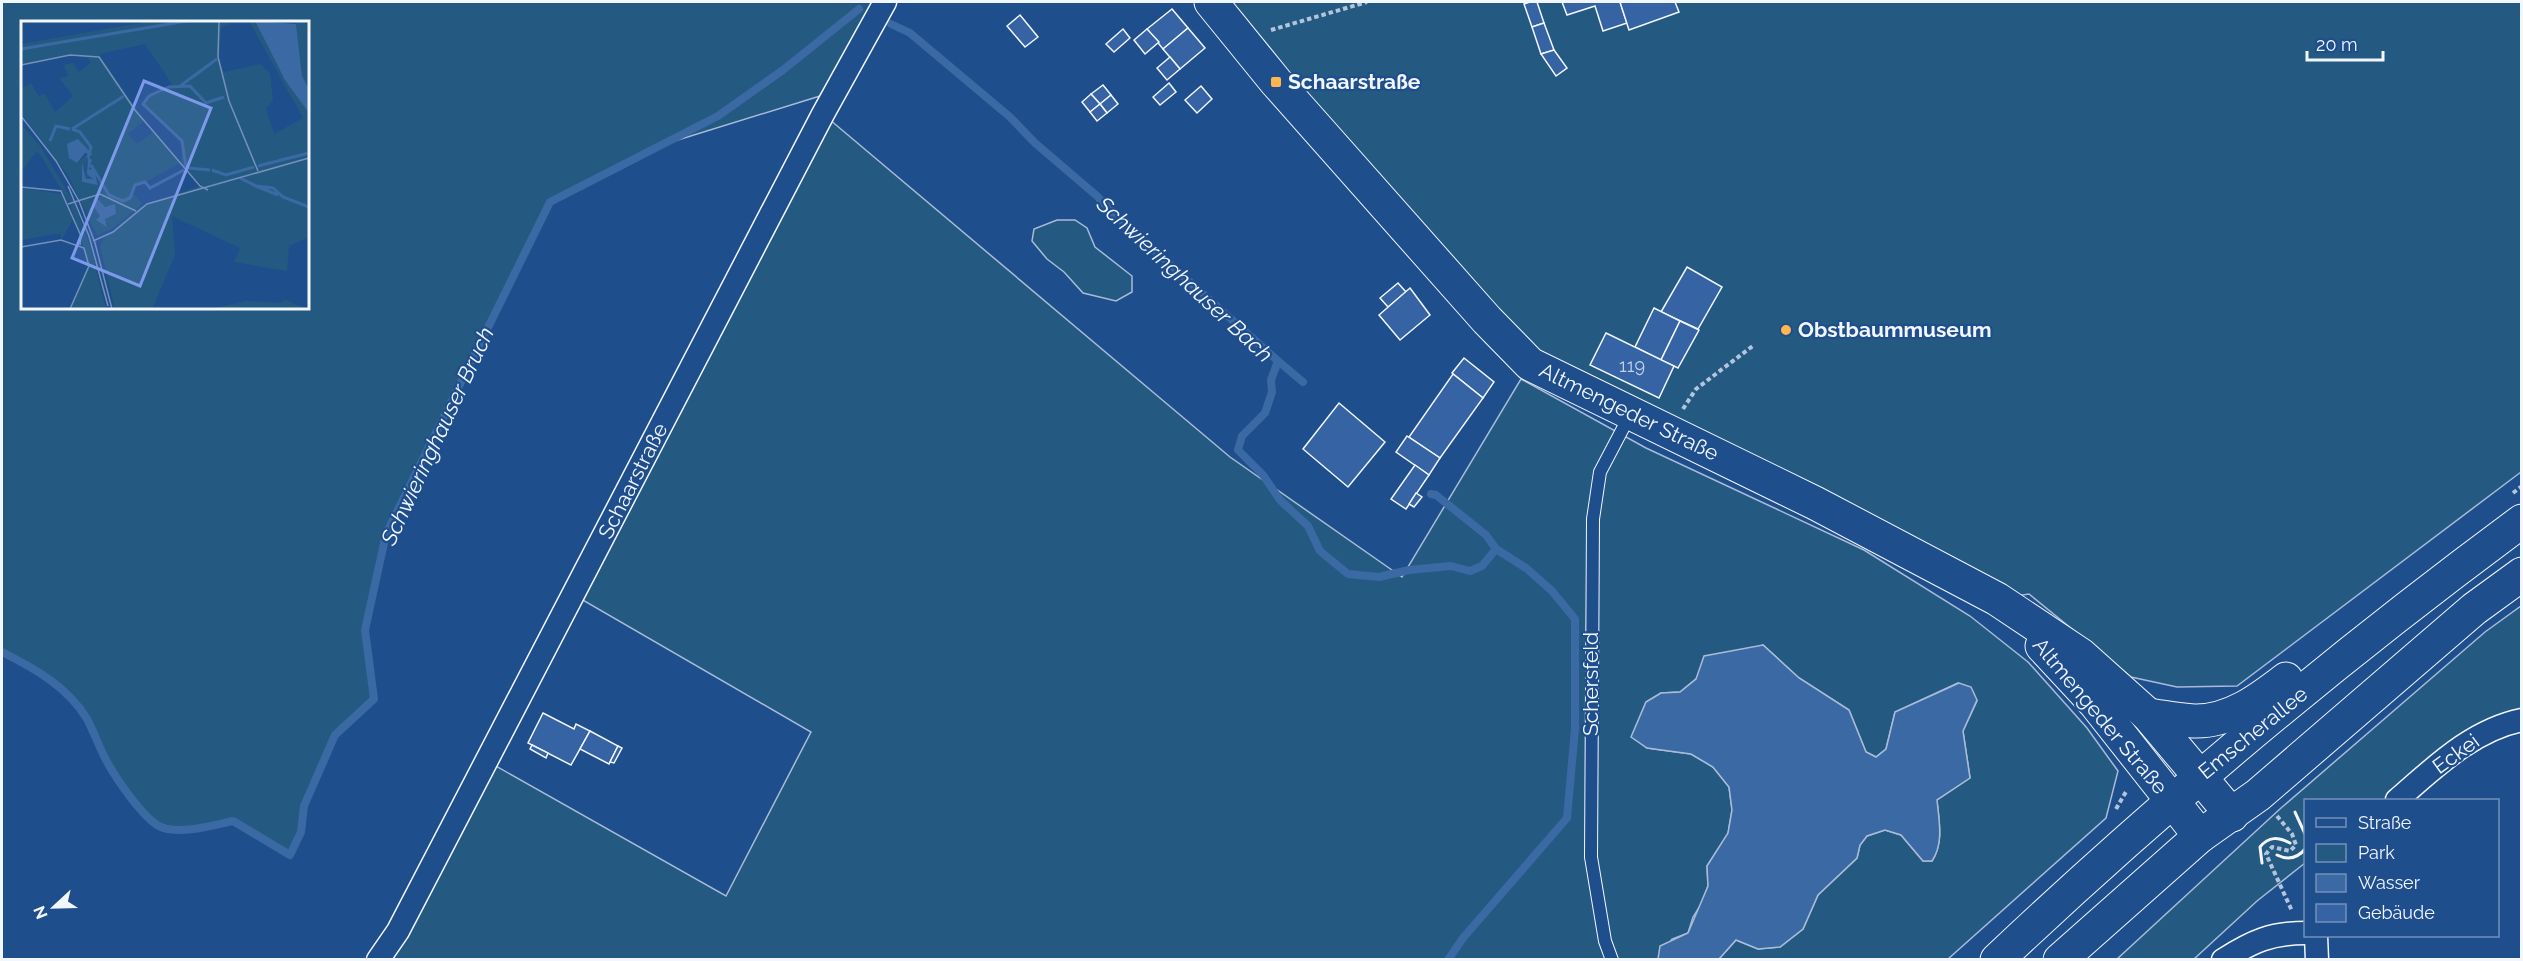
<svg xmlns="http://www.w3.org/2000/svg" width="2523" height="961" font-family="Raleway,sans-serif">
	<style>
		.green { fill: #245a82; stroke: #a8bbd7; stroke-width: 1.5; fill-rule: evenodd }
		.water { fill: #3b69a3; stroke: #a8bbd7; stroke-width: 1.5 }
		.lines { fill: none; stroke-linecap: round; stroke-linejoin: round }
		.stream { stroke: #3b69a3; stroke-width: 8 }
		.building { fill: #3563a3; stroke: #f2f6ff; stroke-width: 1.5 }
		.lane-casing { stroke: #f2f6ff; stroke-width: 14 }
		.street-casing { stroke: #f2f6ff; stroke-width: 25 }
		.secondary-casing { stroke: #f2f6ff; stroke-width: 35 }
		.primary-casing { stroke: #f2f6ff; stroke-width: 35 }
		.path { stroke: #b3c4dc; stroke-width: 4; stroke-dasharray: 4.5 3; stroke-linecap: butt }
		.lane { stroke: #1f4e8c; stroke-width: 12 }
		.street { stroke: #1f4e8c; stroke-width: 22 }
		.secondary { stroke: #1f4e8c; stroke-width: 33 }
		.primary { stroke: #1f4e8c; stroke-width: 33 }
		.wall { stroke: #f2f6ff; stroke-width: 3 }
		.poi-dot { fill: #ffb74d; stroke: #1f4e8c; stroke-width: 2 }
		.labels { text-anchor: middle; stroke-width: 4.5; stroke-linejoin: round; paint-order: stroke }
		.number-label { font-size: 18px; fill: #c3d1e8 }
		.poi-label { font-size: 21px; font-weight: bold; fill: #f2f6ff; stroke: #1f4e8c; text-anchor: start }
		.street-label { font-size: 21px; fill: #f2f6ff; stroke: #1f4e8c }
		.water-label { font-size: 22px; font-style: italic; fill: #f2f6ff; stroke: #1f4e8c }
		.inset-river { fill: none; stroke: #3b69a3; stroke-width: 3 }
		.inset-road { fill: none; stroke: #7391ba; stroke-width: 1.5 }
		.view { fill: #7d9aea; fill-opacity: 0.15; stroke: #7d9aea; stroke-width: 3 }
		.inset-edge { fill: none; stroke: #f2f6ff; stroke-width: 3 }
	</style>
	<rect width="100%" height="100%" fill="#1f4e8c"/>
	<g class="green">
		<path d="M2,2H885L836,91L652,148L550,202L386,534L365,630L374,699L335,735L304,806L301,832L290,855L233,821C214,825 180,835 161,827C144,820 115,777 106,760C99,747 94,732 87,719C68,687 34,668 2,652ZM22,22H308V308H22Z"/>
		<path d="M1211,2H2521V472L2237,686L2177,687L2131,677L2029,594L1997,599L1553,376Z"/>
		<path d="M823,114L1230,457L1402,577L1521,379L1646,448L1864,550L1970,616L2028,662L2087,728L2118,771L2106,818L1948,959H1719L1736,940L1758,949L1780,947L1803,929L1818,895L1857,858L1860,845L1867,836L1885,830L1901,835L1923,861H1932C1944,843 1939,821 1937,800L1970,778L1963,731L1977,701L1958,683L1895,712L1886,749L1876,757L1866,752L1849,710L1799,678L1763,645L1696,679L1680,692L1661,693L1646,702L1632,736L1647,748L1691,754L1713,767L1729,787L1732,810L1728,834L1707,866L1708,886L1702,903L1693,917L1688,933L1672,939L1658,959L378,960L487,761L726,896L811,732L574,595Z"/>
		<path d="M1057,220H1075L1087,228L1095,247L1132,276V292L1116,301L1083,293L1064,272L1047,259L1032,241L1034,229Z"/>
		<path d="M2521,606V720L2401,800H2306L2305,863L2257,901L2194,959L2116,960L2281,808L2485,632Z"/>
	</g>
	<path class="water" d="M1763,645L1799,678L1849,710L1866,752L1876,757L1886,749L1895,712L1959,683L1971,687L1977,700L1963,731L1970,778L1937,800C1939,821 1944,843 1932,861H1923L1901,835L1885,830L1867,836L1860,845L1857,858L1818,895L1803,929L1780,947L1758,949L1736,940L1719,959H1658L1660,946L1688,933L1708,886L1707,866L1728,833L1732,810L1729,787L1713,767L1691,754L1647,748L1631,737L1646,702L1661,693L1680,692L1696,679L1704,656Z"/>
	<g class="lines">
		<g class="stream">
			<path d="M891,24L910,33L1010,117L1035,143L1097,196L1116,216L1278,361L1271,380L1272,392L1265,413L1242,436L1238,450L1263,475L1280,500L1308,526L1320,551L1348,574L1379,577L1409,570L1451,566L1470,571L1482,566L1496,549L1526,568L1552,591L1575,619V729L1567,818L1463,938L1448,960"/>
			<path d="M1278,361L1303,382"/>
			<path d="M1431,494L1436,495L1486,535L1496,549"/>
			<path d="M2,652C34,668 68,687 87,719C94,732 99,747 106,760C115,777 144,820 161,827C180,835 214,825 233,821L290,855L301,832L304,806L335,735L374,699L365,630L386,534L550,202L718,116L783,70L859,9"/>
		</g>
	</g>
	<g class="building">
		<path d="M1530,2H1537L1544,23L1532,27L1524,4Z"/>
		<path d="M1562,2H1620L1627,23L1603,31L1595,6L1567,15Z"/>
		<path d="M1620,2H1675L1679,12L1629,30Z"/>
		<path d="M1172,9L1188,28L1163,49L1147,29Z"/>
		<path d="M1020,15L1038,37L1025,47L1007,26Z"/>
		<path d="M1544,23L1554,50L1541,54L1532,27Z"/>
		<path d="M1188,28L1205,48L1180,69L1163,49Z"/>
		<path d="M1123,29L1130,38L1114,52L1106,44Z"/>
		<path d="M1147,29L1159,42L1145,54L1134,40Z"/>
		<path d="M1554,50L1567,68L1556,76L1541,54Z"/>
		<path d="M1170,57L1180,69L1167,80L1157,68Z"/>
		<path d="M1169,83L1176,92L1160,105L1153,97Z"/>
		<path d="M1103,85L1111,95L1100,104L1091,94Z"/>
		<path d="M1201,86L1212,99L1197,113L1185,100Z"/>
		<path d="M1091,94L1100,104L1090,112L1082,102Z"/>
		<path d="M1111,95L1118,104L1107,113L1100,104Z"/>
		<path d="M1100,104L1107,113L1097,121L1090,112Z"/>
		<path d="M1687,267L1722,287L1698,329L1661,312Z"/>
		<path d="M1398,283L1406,292L1388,307L1380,298Z"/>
		<path d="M1410,288L1430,315L1400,340L1379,315Z"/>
		<path d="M1654,308L1680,321L1661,360L1635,347Z"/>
		<path d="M1680,321L1699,330L1678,368L1661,360Z"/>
		<path d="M1606,333L1674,366L1659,398L1590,365Z"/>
		<path d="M1464,358L1494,382L1483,398L1452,373Z"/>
		<path d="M1453,374L1483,398L1440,458L1409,437Z"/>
		<path d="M1339,403L1385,442L1348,487L1303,449Z"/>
		<path d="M1407,436L1440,458L1429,475L1396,452Z"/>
		<path d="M1415,465L1429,475L1406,509L1391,499Z"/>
		<path d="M1416,493L1422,497L1414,507L1409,504Z"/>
		<path d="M543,713L574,729L576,724L590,731L571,765L528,743Z"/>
		<path d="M590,731L618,746L609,764L580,749Z"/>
		<path d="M532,745L548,753L546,758L530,749Z"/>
		<path d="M618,746L622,748L614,763L610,762Z"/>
	</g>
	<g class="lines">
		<g class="lane-casing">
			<path id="lane" d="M1612,960L1605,941L1591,857L1593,519L1600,472L1630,415"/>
		</g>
		<g class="street-casing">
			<g id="street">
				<path d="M2397,800C2434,768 2472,730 2522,720"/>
				<path d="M2316,936L2317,960"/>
				<path d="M378,960L398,931L823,114L885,2"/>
				<path d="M2223,960C2253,941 2271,933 2306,933"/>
			</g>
		</g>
		<g class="secondary-casing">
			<g id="secondary">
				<path d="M1211,2L1276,82L1487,320L1530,364L1815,503L1997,599L2081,655L2148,715L2232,815"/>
				<path d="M2042,646L2095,703L2200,836"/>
			</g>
		</g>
		<g class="primary-casing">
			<g id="primary">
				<path d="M2148,715C2163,717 2179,720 2194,721C2230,722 2260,699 2286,679"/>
				<path d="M1997,960C2163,803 2338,657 2522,521"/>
				<path d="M2060,960L2200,836L2258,795L2474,609L2522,574"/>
			</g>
		</g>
		<g class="path">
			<path d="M1271,30L1367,2"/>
			<path d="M1683,409L1696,389L1754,345"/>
			<path d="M2513,493L2522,486"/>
			<path d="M2116,809L2127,790"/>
			<path d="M2277,816L2292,834L2296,845L2290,851L2272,847L2266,854L2292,911"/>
		</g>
		<use href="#lane" class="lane"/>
		<use href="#street" class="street"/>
		<use href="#secondary" class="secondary"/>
		<use href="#primary" class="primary"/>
		<g class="wall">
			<path d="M2295,812L2306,836"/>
			<path d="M2277,855C2289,861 2298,858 2306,848"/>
			<path d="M2262,863L2260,847C2269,836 2278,837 2290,843"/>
		</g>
	</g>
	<g class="poi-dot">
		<rect x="1270" y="76" width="12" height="12" rx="3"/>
		<circle cx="1786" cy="330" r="6"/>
	</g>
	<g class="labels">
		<g class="number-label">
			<text x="1632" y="372">119</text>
		</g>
		<g class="poi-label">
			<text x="1288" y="89">Schaarstraße</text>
			<text x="1798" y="337">Obstbaummuseum</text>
		</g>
		<g class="street-label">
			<text transform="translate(1629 412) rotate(26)" y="7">Altmengeder Straße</text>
			<text transform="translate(633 481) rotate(-63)" y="7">Schaarstraße</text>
			<text transform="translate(1591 684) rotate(-90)" y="7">Schersfeld</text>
			<text transform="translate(2100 716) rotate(50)" y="7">Altmengeder Straße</text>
			<text transform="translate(2253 733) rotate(-39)" y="7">Emscherallee</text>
			<text transform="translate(2456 754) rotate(-36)" y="7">Eckei</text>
		</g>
		<g class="water-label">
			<text transform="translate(1185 279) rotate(43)" y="8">Schwieringhauser Bach</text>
			<text transform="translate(437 436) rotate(-65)" y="8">Schwieringhauser Bruch</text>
		</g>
	</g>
	<g transform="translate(21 21)">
		<rect width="288" height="288" fill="#1f4e8c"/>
		<path d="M131,0H215L200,7L198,40L203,51L239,43L249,52L252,79L245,88L253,113L282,97L228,0H234L256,44L288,92V216L268,225L266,250L213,241L219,227L151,195L154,234L131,288H94L79,225L82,218L121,185L179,165L185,168L160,143L161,120L122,83L128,75L140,72L151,63L124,23L78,33L123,100L107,113L116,123L132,111L159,142L110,169L121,183L91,208L76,214L47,154L0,92V67L10,62L18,76L23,72L34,91L52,75L38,57L47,55L43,44L52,42L58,51L70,42L67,37L51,34L0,43V23ZM55,121L70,130L56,142L49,137L48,127ZM65,141L71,142L68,149L78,158L77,163L61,161L64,146L65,158H72L66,149ZM75,176L84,186L94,184L95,193L84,198L87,205L75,199L79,195ZM271,0H283L288,6V68L281,55L275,3ZM0,103L19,125L52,180L48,181L18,132L15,131L0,151ZM0,167L41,173L52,198L41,218L39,213H34L0,219ZM53,182L69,225L85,288H49L68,242L49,184ZM265,279L285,288H188L226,280L259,282Z" fill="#245a82" fill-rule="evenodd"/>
		<path d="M234,0L275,3L281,55L288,68V92L264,59ZM57,118L72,134L64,132L56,142L48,137L46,123ZM67,136L71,139L68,149L73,148L77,164L61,161V142L65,158H72L66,153ZM75,176L84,186L94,183L95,193L84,198L86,206L75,199L79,195L73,186Z" fill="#3b69a3"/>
		<path class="inset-river" d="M0,28L166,0M159,65L196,38M51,108L59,111L70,126L67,137M51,108L103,75M29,120L35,105L49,108M70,144L88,174L102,180L109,177L114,164L124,161L129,167L163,149M237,145L288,132M165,146L161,120L122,83L128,75L148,66L169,65L185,82L203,76M167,147L189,149M191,149L205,154L233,146M219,157L235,165L252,167L262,176L288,186M235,165L257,174"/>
		<path class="inset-road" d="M198,0L197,36L208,80L237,150M0,44L49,34L78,36L114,89L179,165L187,169M0,95L35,140L58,180L74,222L91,288M47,165L68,215L87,285M0,166L40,170L60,215L59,224M47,183L79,173L115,190M72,220L92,211L126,183L288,137M0,226L40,219L63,227L68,245L49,288"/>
		<path class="view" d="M123,60L190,87L119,265L51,237Z"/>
		<rect width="288" height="288" class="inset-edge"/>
	</g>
	<rect width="2523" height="961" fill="none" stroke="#f2f6ff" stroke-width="6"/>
	<rect x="2304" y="799" width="195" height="138" fill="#1f4e8c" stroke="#7391ba" stroke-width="1.5"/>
	<rect x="2316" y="818" width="30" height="9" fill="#1f4e8c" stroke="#7391ba" stroke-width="1.5"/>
	<text x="2358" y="829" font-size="18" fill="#f2f6ff">Straße</text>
	<rect x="2316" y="844" width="30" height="18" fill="#245a82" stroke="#7391ba" stroke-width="1.5"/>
	<text x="2358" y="859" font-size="18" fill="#f2f6ff">Park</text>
	<rect x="2316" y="874" width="30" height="18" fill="#3b69a3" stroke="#7391ba" stroke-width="1.5"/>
	<text x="2358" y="889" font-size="18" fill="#f2f6ff">Wasser</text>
	<rect x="2316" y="904" width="30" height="18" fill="#3563a3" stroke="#7391ba" stroke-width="1.5"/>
	<text x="2358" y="919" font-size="18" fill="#f2f6ff">Gebäude</text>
	<g transform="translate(54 907) rotate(248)" stroke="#1f4e8c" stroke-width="4.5" paint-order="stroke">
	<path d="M0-4.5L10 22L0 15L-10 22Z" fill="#f2f6ff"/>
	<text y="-9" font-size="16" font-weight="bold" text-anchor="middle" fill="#f2f6ff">N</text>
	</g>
	<path d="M2307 51v9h76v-9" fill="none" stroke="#f2f6ff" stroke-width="3"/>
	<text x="2316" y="51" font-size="18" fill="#f2f6ff" stroke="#1f4e8c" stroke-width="4.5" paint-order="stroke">20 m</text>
</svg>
